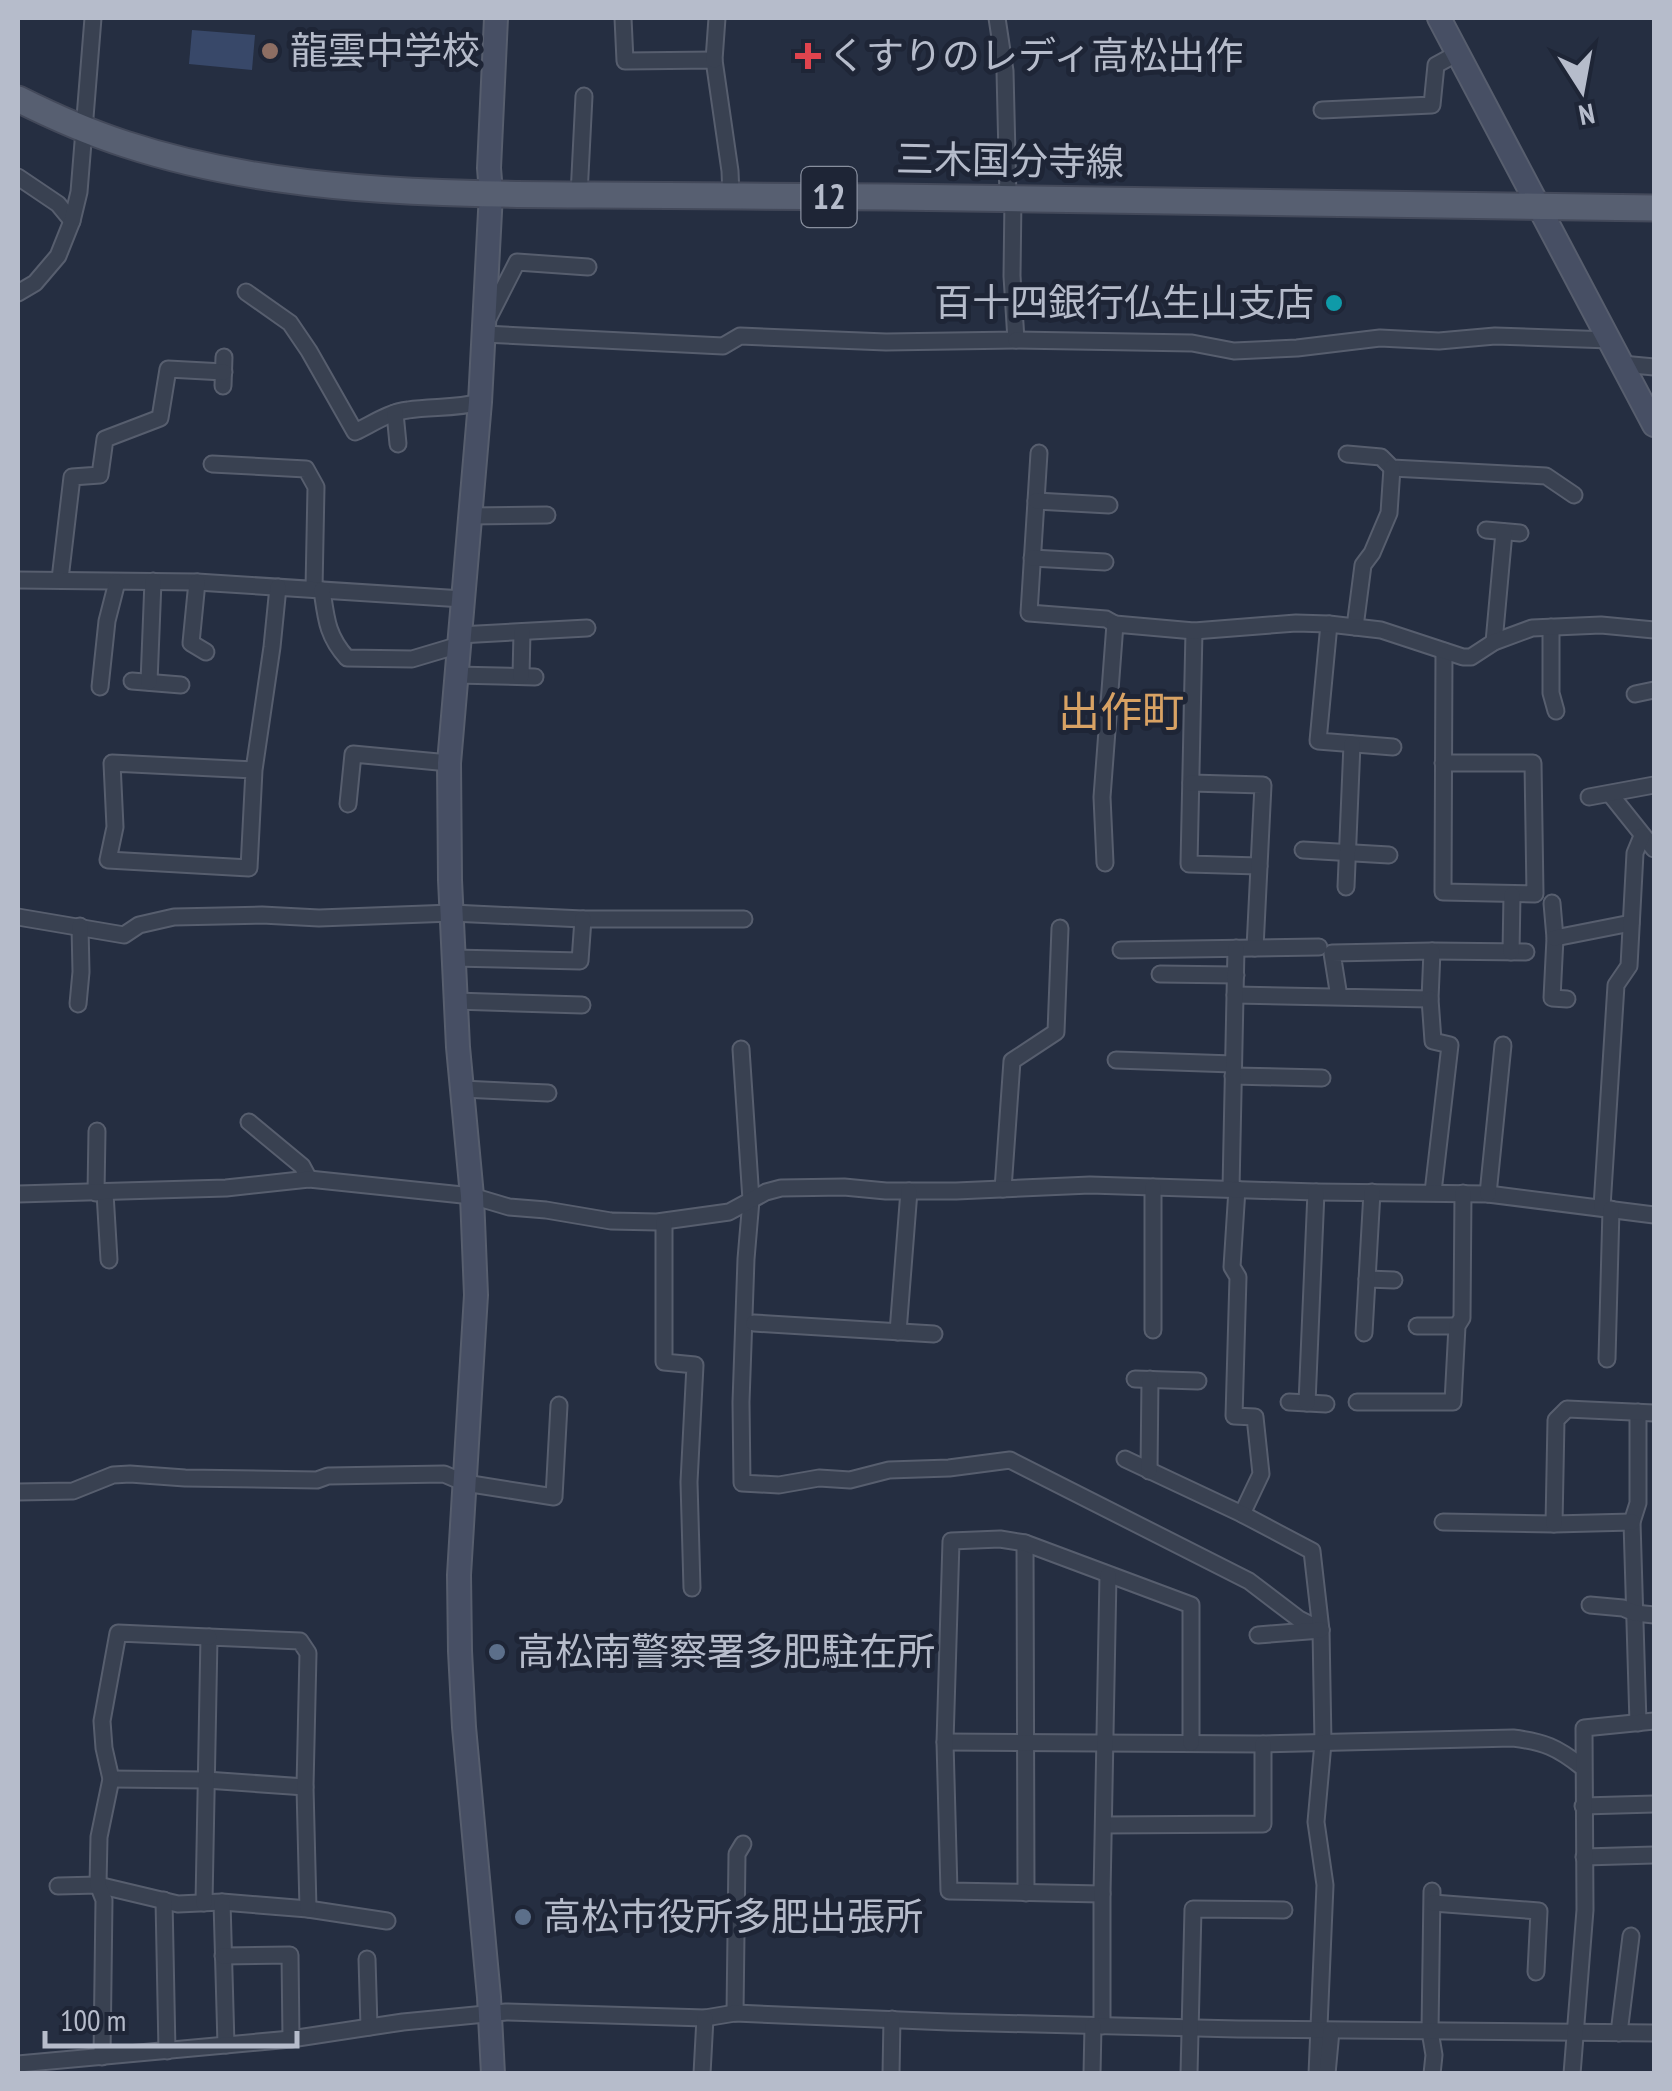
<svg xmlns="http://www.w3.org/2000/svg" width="1672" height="2091" font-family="'PT Sans Narrow','Noto Sans JP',sans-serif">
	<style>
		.water { fill: #384869 }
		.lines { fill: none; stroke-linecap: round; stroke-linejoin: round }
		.street-casing { stroke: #575e6e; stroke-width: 19 }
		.secondary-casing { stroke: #575e6e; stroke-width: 26 }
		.primary-casing { stroke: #43495a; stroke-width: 29 }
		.street { stroke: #394151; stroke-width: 15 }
		.secondary { stroke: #474f64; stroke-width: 22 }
		.primary { stroke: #575f71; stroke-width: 25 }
		.education-dot { fill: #8d6e63; stroke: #1e2536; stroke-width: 4 }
		.health-dot { fill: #e0444e; stroke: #1e2536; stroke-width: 4 }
		.culture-dot { fill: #0f9aa8; stroke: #1e2536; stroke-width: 4 }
		.service-dot { fill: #5c6f8a; stroke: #1e2536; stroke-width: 4 }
		.labels { text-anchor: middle; stroke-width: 10; stroke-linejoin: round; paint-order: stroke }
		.shield { fill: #1e2536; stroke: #888f9e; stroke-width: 2.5 }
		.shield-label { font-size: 35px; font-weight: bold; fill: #b6bccb }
		.poi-label { font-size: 38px; fill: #b6bccb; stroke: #1e2536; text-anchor: start }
		.street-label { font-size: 38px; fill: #b6bccb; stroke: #1e2536 }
		.quarter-label { font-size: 42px; fill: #d8a264; stroke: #1e2536 }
	</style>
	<rect width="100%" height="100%" fill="#252e41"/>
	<path class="water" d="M192,30L255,35L252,70L189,64Z"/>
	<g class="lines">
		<g class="street-casing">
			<g id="street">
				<path d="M623,18L625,61L714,60L730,171L731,196"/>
				<path d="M997,18L1005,71L1008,198"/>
				<path d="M714,60L717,18"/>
				<path d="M1322,110L1432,105L1436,65L1458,53"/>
				<path d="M18,177L58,204L72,221"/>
				<path d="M579,195L584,96"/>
				<path d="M246,292L290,323L309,351L355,432C372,424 389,412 408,410C432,406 455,409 480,402"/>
				<path d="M18,293L35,283L58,256L72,221L79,192L93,18"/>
				<path d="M489,317L517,262L588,267"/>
				<path d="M484,334L723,346L740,336L886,342L1016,340L1012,276L1013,198"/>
				<path d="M1016,340L1192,343L1234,351L1297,348L1380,338L1439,341L1495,336L1610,340"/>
				<path d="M1622,364L1654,367"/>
				<path d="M223,386L224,357"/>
				<path d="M395,413L398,444"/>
				<path d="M1039,453L1029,613L1106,619L1115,624"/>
				<path d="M1347,454L1381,457L1392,468L1546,476L1574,495"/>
				<path d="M212,464L306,469L316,487L314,589"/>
				<path d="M1036,501L1109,505"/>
				<path d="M470,516L547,515"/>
				<path d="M1486,530L1520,533"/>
				<path d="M1032,558L1105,562"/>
				<path d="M60,579L72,477L100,475L105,439L160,418L168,369L224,372"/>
				<path d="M18,580L197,582L463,599"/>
				<path d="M197,582L191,643L206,652"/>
				<path d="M322,590C326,618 327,636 347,658L412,659L459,645"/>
				<path d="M1329,624L1318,741L1393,747"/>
				<path d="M1355,627L1363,565L1372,553L1389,513L1392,468"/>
				<path d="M1551,627V693L1556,711"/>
				<path d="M1194,631L1189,864L1259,866"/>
				<path d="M459,635L587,628"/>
				<path d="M1494,642L1504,532"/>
				<path d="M456,675L535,677"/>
				<path d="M521,676L522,632"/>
				<path d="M132,681L181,685"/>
				<path d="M149,682L153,581"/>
				<path d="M100,687L107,621L117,582"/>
				<path d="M1635,694L1654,690"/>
				<path d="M1443,763H1533L1535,894L1443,892L1444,651"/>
				<path d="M254,770L112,763L115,827L108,860L249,868L254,770L272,647L278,587"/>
				<path d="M1191,783L1263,785L1255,948"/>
				<path d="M1610,794L1654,849"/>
				<path d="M1589,797L1654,785"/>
				<path d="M348,804L353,754L449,763"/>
				<path d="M1303,850L1389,855"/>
				<path d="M1105,863L1102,797L1115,624L1194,631L1296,623L1329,624L1381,630L1463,657H1471L1494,642L1532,628L1601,625L1654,630"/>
				<path d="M1346,887L1352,744"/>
				<path d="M1552,903L1555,938L1552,998L1567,999"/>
				<path d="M18,917L124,935L139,925L174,917L262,915L319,918L452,913L583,919H744"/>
				<path d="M1555,938L1631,923"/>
				<path d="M1121,950L1319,947"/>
				<path d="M1432,951L1526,952"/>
				<path d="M1511,952L1512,895"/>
				<path d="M453,958L580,961L583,919"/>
				<path d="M1160,974L1236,975"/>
				<path d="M1235,995L1430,999L1432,951L1332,953L1339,997"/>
				<path d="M1430,999L1433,1041L1450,1045L1433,1192"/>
				<path d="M455,1001L582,1005"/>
				<path d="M78,1004L81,972L80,926"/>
				<path d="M741,1049L751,1200L746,1259L741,1402L742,1483L779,1485L819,1478L850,1480L889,1470L949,1468L1010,1460L1249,1581L1299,1619L1321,1630"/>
				<path d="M1116,1060L1233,1064"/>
				<path d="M1233,1076L1322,1078"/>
				<path d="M462,1089L548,1093"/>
				<path d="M249,1122L302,1166L309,1179"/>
				<path d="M1003,1189L1012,1061L1056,1032L1060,928"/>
				<path d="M1231,1189L1236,948"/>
				<path d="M1237,1189L1232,1267L1238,1277L1234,1416L1255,1417L1261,1474L1242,1514"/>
				<path d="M96,1193L97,1131"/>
				<path d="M105,1193L109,1260"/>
				<path d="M18,1194L226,1188L309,1179L472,1196L509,1207L546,1210L611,1221L657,1222L729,1212L766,1192L781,1188L844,1187L886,1191H956L1090,1185L1316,1192L1488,1194L1654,1215"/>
				<path d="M1488,1194L1503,1045"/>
				<path d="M1602,1207L1616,985L1629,966L1635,853L1642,836"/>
				<path d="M664,1222V1362L695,1365L689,1482L692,1588"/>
				<path d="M1367,1279L1394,1280"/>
				<path d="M754,1323L934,1334"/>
				<path d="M1417,1326H1457"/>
				<path d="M1153,1330V1187"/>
				<path d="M898,1332L909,1191"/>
				<path d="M1364,1333L1372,1192"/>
				<path d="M1607,1359L1611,1209"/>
				<path d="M1135,1379L1198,1381"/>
				<path d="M1289,1402L1326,1404"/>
				<path d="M1357,1402H1453L1457,1326L1462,1318L1463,1193"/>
				<path d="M1307,1403L1316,1192"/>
				<path d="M1638,1412V1503L1632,1522L1638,1723"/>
				<path d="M1125,1459L1242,1514L1312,1551L1321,1630L1323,1743L1316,1822L1325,1885L1317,2074"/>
				<path d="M1149,1471L1150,1379"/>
				<path d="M18,1492L73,1491L113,1475L130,1474L185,1478L317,1480L328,1476L444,1474L465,1483L554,1497L559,1405"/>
				<path d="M1443,1522L1554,1524L1632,1522"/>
				<path d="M1554,1524L1556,1420L1567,1409L1654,1413"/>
				<path d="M1025,1543L1026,1893"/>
				<path d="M1590,1605L1623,1608L1635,1613L1654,1615"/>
				<path d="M1258,1635L1321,1630"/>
				<path d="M945,1742L1263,1744L1513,1738C1544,1742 1557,1747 1582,1767"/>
				<path d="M111,1779L206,1780L305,1787"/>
				<path d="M1583,1806L1654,1804"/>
				<path d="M1104,1825L1263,1824V1744"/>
				<path d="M1584,1857L1654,1855"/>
				<path d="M58,1886L98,1885L178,1904L222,1902L308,1909L387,1921"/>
				<path d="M1432,1891L1430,2031L1434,2055L1432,2074"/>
				<path d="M1102,1894L949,1891L945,1742L951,1541L1000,1539L1025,1543L1191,1605V1743"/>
				<path d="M164,1900L167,2051"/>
				<path d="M222,1902L226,2045"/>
				<path d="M204,1903L209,1637L300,1641L308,1653L305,1787L308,1909"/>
				<path d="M1433,1903L1539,1911L1536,1972"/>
				<path d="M223,1956L290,1955L291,2039"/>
				<path d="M367,1959L369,2027"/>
				<path d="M735,2013L737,1854L743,1844"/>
				<path d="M1102,2026V1894L1108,1575"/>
				<path d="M1619,2033L1631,1936"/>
				<path d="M102,2057L104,1900L98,1885L99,1837L111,1779L104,1748L102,1721L118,1633L209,1637"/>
				<path d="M18,2064L291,2039L403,2022L506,2012L705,2018L735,2013L949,2022L1238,2029L1654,2033"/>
				<path d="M702,2074L705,2018"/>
				<path d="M891,2074L892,2019"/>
				<path d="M1092,2074L1093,2026"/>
				<path d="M1189,2074L1193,1909L1284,1910"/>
				<path d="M1327,2074L1331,2031"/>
				<path d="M1572,2074L1585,1910L1584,1728L1654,1721"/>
			</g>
		</g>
		<g class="secondary-casing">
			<g id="secondary">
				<path d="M1439,18L1654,425"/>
				<path d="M493,2074L489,1997L464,1727L460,1651L459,1575L476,1295L472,1196L458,1047L450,880L449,763L480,402L491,193L489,168L496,18"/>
			</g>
		</g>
		<g class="primary-casing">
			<path id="primary" d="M18,99C52,116 88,132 125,144C274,193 437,194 593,195C692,196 792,196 891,197C1146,199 1400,204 1654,208"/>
		</g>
		<use href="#street" class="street"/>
		<use href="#secondary" class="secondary"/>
		<use href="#primary" class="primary"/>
	</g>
	<circle class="education-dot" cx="270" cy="51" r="10"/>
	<path class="health-dot" d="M803 41h10v10h10v10h-10v10h-10v-10h-10v-10h10z"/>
	<circle class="culture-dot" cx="1334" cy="303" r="10"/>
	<g class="service-dot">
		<circle cx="497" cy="1652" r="10"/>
		<circle cx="523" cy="1917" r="10"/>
	</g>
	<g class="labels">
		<rect class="shield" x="801.5" y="167" width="55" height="60" rx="8"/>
		<g class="shield-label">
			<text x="829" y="209">12</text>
		</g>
		<g class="poi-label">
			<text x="290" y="64">龍雲中学校</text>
			<text x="828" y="69">くすりのレディ高松出作</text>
			<text x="1314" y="316" text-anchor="end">百十四銀行仏生山支店</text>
			<text x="517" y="1665">高松南警察署多肥駐在所</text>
			<text x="543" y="1930">高松市役所多肥出張所</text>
		</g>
		<g class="street-label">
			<text transform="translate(1010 161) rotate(1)" y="13">三木国分寺線</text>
		</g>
		<g class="quarter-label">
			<text x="1121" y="727">出作町</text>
		</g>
	</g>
	<rect width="1672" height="2091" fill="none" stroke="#b6bccb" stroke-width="40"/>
	<g transform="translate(1582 90) rotate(169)" stroke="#1e2536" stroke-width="8" paint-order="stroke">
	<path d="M0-8L18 38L0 25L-18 38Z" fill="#b6bccb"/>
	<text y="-15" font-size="28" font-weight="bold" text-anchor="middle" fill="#b6bccb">N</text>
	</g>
	<path d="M45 2031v15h252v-15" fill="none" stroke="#b6bccb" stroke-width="5"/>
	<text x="60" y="2031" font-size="30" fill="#b6bccb" stroke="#1e2536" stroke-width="8" paint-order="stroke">100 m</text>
</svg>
